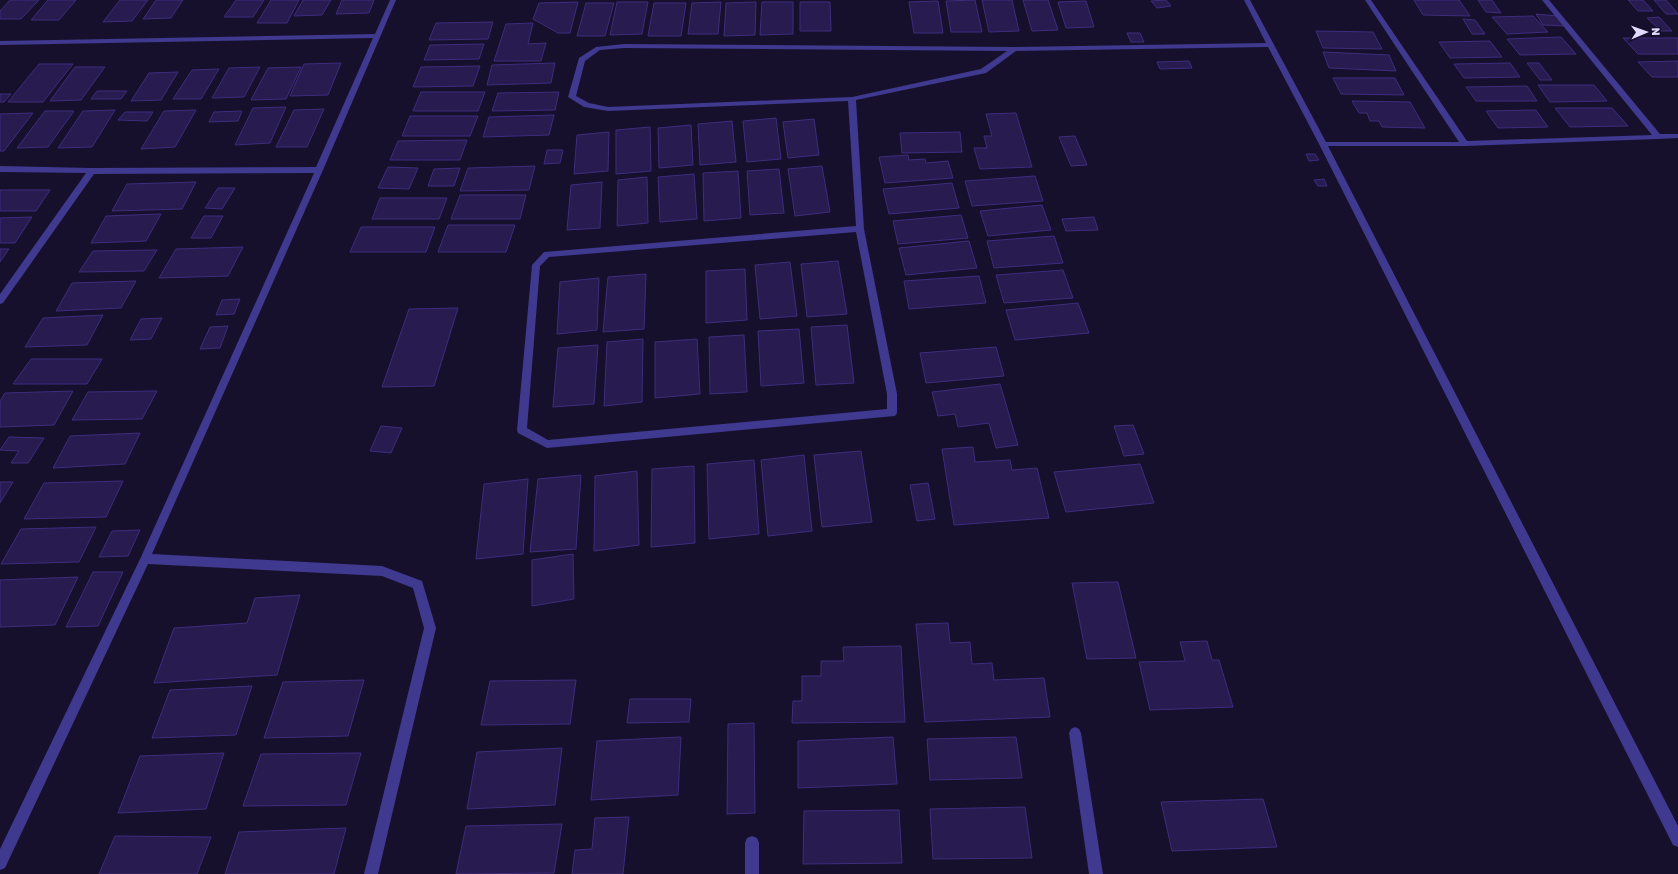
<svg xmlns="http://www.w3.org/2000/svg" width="1678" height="874" font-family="Rubik,sans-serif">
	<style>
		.building { fill: #271b50; stroke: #3f2c7d }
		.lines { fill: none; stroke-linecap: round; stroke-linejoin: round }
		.minor { fill: #3f398f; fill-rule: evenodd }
	</style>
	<rect width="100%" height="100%" fill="#16102d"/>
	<g class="building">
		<path d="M10,0H39L21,19H0V11Z"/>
		<path d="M48,0H76L59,20H31Z"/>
		<path d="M120,0H148L132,21L103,22Z"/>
		<path d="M156,0H183L171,18L143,19Z"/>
		<path d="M236,0H264L253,17H224Z"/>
		<path d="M271,0H299L287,23H257Z"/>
		<path d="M303,0H331L322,15L294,16Z"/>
		<path d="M342,0H374L369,13L336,14Z"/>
		<path d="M975,0L982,32H951L946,1Z"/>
		<path d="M982,0H1012L1019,31L989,32Z"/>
		<path d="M1023,0H1048L1058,30L1032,31Z"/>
		<path d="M1166,0L1171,6L1157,8L1151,1Z"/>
		<path d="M1414,0H1459L1470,16L1423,15Z"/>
		<path d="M1478,0H1492L1501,13L1486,12Z"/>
		<path d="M1628,0H1643L1653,11H1638Z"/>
		<path d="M1654,0H1666L1678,14H1666Z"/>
		<path d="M938,1L943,33H914L909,2Z"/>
		<path d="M1086,1L1094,27L1066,28L1058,2Z"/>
		<path d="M578,2L570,33H558L533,19L539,3Z"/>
		<path d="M617,2H648L642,34L610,35Z"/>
		<path d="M721,2L718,34H688L692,3Z"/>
		<path d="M756,2L755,35L724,36L726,3Z"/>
		<path d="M762,2H793V34L760,35Z"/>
		<path d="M800,2H830L831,31H800Z"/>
		<path d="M586,3H614L605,36H577Z"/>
		<path d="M654,3H686L681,36H648Z"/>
		<path d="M1536,14L1558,16L1566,26L1543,25Z"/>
		<path d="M1533,16L1548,32L1507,34L1492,17Z"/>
		<path d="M1659,17L1672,31H1661L1647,18Z"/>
		<path d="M1463,19L1475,20L1485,34H1472Z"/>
		<path d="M493,22L488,39L429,40L436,23Z"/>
		<path d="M533,23L528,44L546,43L541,61H494L506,24Z"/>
		<path d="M1316,31L1373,32L1382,49L1323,48Z"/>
		<path d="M1127,33H1140L1144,42H1131Z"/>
		<path d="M1561,37L1576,54L1520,55L1507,39Z"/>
		<path d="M1623,38H1678V54H1638Z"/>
		<path d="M1490,41L1502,57L1450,58L1439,42Z"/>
		<path d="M484,44L479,59L424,60L430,45Z"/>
		<path d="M1323,52L1389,55L1396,71L1329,68Z"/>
		<path d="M1189,61L1192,68L1160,69L1157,62Z"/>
		<path d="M1678,61V77H1652L1638,62Z"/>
		<path d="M341,63L328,95L290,96L304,64Z"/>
		<path d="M555,63L551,83L487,85L492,65Z"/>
		<path d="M1510,63L1520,77L1464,78L1454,64Z"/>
		<path d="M1527,63H1539L1552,80H1540Z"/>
		<path d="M39,64H73L43,102H8Z"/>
		<path d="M480,66L473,86L413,87L421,67Z"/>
		<path d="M75,67H105L81,100L50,101Z"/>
		<path d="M260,67L244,97L212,98L229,68Z"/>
		<path d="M301,67L286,99L251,100L268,68Z"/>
		<path d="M219,69L201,99H173L192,70Z"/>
		<path d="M178,72L161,100L131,101L149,73Z"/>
		<path d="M1333,78H1395L1404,95L1341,94Z"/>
		<path d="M1538,85H1594L1607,101L1550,102Z"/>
		<path d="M1527,86L1537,101H1476L1466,87Z"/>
		<path d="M97,91H127L121,99H91Z"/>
		<path d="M421,92H485L478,111H413Z"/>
		<path d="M559,92L555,110L492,111L498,93Z"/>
		<path d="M0,94H11L4,102H0Z"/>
		<path d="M1352,101L1410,102L1425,128L1382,127L1379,121H1370L1367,113H1359Z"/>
		<path d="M286,107L270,143L235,145L253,108Z"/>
		<path d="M1555,108H1612L1628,126L1570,127Z"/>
		<path d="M324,109L307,147H276L294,110Z"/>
		<path d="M115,110L92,147L58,148L83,111Z"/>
		<path d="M196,110L175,147L141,149L164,111Z"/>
		<path d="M1536,110L1548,127L1498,128L1486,111Z"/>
		<path d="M45,111H74L48,147L17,148Z"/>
		<path d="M242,111L238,121L209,122L214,112Z"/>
		<path d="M125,112H153L147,121L118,120Z"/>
		<path d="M33,113L4,151H0V114Z"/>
		<path d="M1016,113L1032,167L980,169L974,148H987L984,136H992L986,114Z"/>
		<path d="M554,115L549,135L483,137L489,117Z"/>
		<path d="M410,116H478L470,136H402Z"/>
		<path d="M776,118L781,159L747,162L743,121Z"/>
		<path d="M814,119L819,155L788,158L783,122Z"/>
		<path d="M732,121L736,162L700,165L698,124Z"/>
		<path d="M691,125L693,165L659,168L658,128Z"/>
		<path d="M650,127L651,171L616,174V130Z"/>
		<path d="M609,132L608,171L574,174L577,135Z"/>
		<path d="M960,132L962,152L902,153L900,133Z"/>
		<path d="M1075,136L1087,165L1071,166L1059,137Z"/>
		<path d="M467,140L460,160H390L398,141Z"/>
		<path d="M547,150H563L560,163L544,164Z"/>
		<path d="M1306,154H1315L1319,160L1309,161Z"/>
		<path d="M908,155L909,160L925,159L926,163L948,161L953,178L885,183L879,157Z"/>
		<path d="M535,166L529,190L460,191L468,168Z"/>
		<path d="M822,166L830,212L795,216L788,169Z"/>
		<path d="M388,167L418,168L409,189L378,188Z"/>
		<path d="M460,168L454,186H428L434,169Z"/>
		<path d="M779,169L784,213L750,215L747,171Z"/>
		<path d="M738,171L741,218L704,221L703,173Z"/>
		<path d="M694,174L697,219L660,222L658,177Z"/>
		<path d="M1035,176L1043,201L972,206L965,181Z"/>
		<path d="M647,177L648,223L617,226L618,180Z"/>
		<path d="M1324,179L1327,186H1318L1314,180Z"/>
		<path d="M196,182L182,209L112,211L127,184Z"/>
		<path d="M602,182L600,228L567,230L571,185Z"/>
		<path d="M952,183L959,208L889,214L883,189Z"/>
		<path d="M218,188H235L222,209L205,208Z"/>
		<path d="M0,190H50L36,211H0Z"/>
		<path d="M460,195H526L520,219H451Z"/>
		<path d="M380,198H447L439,219H372Z"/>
		<path d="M1042,205L1051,230L988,236L980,211Z"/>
		<path d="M161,214L146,241L91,243L106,216Z"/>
		<path d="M961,215L968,238L898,244L893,221Z"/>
		<path d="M204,216H223L211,238H191Z"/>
		<path d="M32,217L15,243H0V218Z"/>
		<path d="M1094,217L1098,230L1066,231L1062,219Z"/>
		<path d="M448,225H515L506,252H438Z"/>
		<path d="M361,227H435L426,252H350Z"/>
		<path d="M1054,236L1063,263L994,268L987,241Z"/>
		<path d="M969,241L977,268L906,275L899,248Z"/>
		<path d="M243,247L228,276L159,278L176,249Z"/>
		<path d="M0,249H9L0,262Z"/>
		<path d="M157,250L144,271L79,272L93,251Z"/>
		<path d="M838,261L847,314L807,317L801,264Z"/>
		<path d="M790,262L797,316L760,319L755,265Z"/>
		<path d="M745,269L747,320L706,323V271Z"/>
		<path d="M1063,270L1073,298L1004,303L996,275Z"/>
		<path d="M646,274L644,329L603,332L608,277Z"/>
		<path d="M979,276L986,303L909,309L904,281Z"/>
		<path d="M599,278L597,330L557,334L560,282Z"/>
		<path d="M136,281L121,308L56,311L72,283Z"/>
		<path d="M240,299L234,314L216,315L222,300Z"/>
		<path d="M1078,303L1089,333L1015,340L1006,310Z"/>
		<path d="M458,308L434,386L382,387L409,309Z"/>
		<path d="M103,315L87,345L25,347L43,318Z"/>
		<path d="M162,318L151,339L130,340L141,319Z"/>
		<path d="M847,325L854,383L816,385L811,327Z"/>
		<path d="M228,326L220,348L200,349L210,327Z"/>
		<path d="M799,329L804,383L761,386L758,331Z"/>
		<path d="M744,335L747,392L710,394L709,337Z"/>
		<path d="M643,339L642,402L604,406L607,342Z"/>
		<path d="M697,339L700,394L655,398V342Z"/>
		<path d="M598,345L594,404L553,407L558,348Z"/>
		<path d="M996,347L1004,376L926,383L920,353Z"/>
		<path d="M31,359H102L87,384H13Z"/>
		<path d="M1000,384L1018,445L996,448L989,423L958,427L955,414L938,416L932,392Z"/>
		<path d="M73,391L54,425L0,427V401L5,393Z"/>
		<path d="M157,391L142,419L72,420L88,392Z"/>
		<path d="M1133,425L1144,454L1124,456L1114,426Z"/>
		<path d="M381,426L402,428L391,453L370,451Z"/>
		<path d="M140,433L125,464L53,468L70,436Z"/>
		<path d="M9,437L44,438L28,463H11L19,451L0,450Z"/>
		<path d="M973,447L975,462L1010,460L1012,470L1037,468L1049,518L954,525L942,449Z"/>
		<path d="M861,451L872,522L822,527L814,455Z"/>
		<path d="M804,455L812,531L768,536L761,460Z"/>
		<path d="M754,460L759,534L709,539L707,464Z"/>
		<path d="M1140,464L1154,503L1066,512L1054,472Z"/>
		<path d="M694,466L695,543L651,547L652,469Z"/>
		<path d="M637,471L639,545L594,551L595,476Z"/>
		<path d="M581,475L576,549L530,552L538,479Z"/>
		<path d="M528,479L523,554L476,559L484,484Z"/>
		<path d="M123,481L106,517L24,519L44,483Z"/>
		<path d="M0,482H13L0,503Z"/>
		<path d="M928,483L935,519L917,521L910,485Z"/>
		<path d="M96,527L79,562L1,564L21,529Z"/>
		<path d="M140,530L128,556L99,557L112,531Z"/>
		<path d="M573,554L574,599L532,606V560Z"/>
		<path d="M93,572H123L98,626L66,627Z"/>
		<path d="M78,577L55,625L0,627V580Z"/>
		<path d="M1118,582L1136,658L1087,659L1072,583Z"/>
		<path d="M300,595L277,675L154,683L174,628L247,623L255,598Z"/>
		<path d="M948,623L950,643L970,642L972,664L992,663L994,680L1044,678L1050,717L925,722L916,624Z"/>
		<path d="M1207,641L1212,660H1219L1233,707L1150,710L1139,662L1185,661L1180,642Z"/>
		<path d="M901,646L905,722L792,723L793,701H802V676H821V661H844L843,647Z"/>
		<path d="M364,680L348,736L264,738L283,682Z"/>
		<path d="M576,680L570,724L481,725L490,681Z"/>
		<path d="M252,686L236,735L152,738L170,690Z"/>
		<path d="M630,699H691L689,722L627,723Z"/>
		<path d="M754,723L755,813L727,814L728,724Z"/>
		<path d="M681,737L678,795L591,800L597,741Z"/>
		<path d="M893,737L897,784L798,788V741Z"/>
		<path d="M1016,737L1022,778L930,780L927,739Z"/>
		<path d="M562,748L555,805L467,809L477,752Z"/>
		<path d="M224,753L206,809L118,813L140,756Z"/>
		<path d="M361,753L346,805L243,806L261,754Z"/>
		<path d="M1263,799L1277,847L1172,851L1161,802Z"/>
		<path d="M1025,807L1032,858L933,859L930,809Z"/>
		<path d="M899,810L902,863L803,864L804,811Z"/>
		<path d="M629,817L623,874H572L575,850L592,849L595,818Z"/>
		<path d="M562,824L554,873L456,874L466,826Z"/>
		<path d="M346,828L334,874H225L239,832Z"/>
		<path d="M115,836L211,837L197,874H99Z"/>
	</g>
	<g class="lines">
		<g class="minor">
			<path d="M390,0H396L323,170L152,554L382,566L422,581L436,628L378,874H364L424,628L413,588L382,576L148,564L5,868L0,870V849L141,557L314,173L94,174L3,303L0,304V294L86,173L0,172V166L92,168L316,167L373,38L0,45V41L375,34Z"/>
			<path d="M1244,0H1250L1326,142H1459L1365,0H1371L1467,141L1652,135L1542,0H1549L1660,134H1678V138L1658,139L1465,146H1328L1678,826V847L1673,845L1319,144L1268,47L1016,51L986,73L856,100L864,229L897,394V413L895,416L547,448L518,433L517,430L532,265L544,252L856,226L848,101L608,111L584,107L568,97L579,58L596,47L624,44L1014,47L1266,43ZM624,48L1007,51L981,69L852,97L608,107L589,103L576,96L585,61L600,50ZM856,232L887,394V409L548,440L527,428L540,266L549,257Z"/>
			<path d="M1075,727L1079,729L1081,733L1103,874H1089L1069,733L1071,729Z"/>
			<path d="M752,836L757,838L759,843V874H745V843L747,838Z"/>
		</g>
	</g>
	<g transform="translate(1646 32) rotate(88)" stroke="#16102d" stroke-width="3" paint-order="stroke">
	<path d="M0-3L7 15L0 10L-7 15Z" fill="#e2dcff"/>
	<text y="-6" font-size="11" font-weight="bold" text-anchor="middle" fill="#e2dcff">N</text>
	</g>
</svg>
